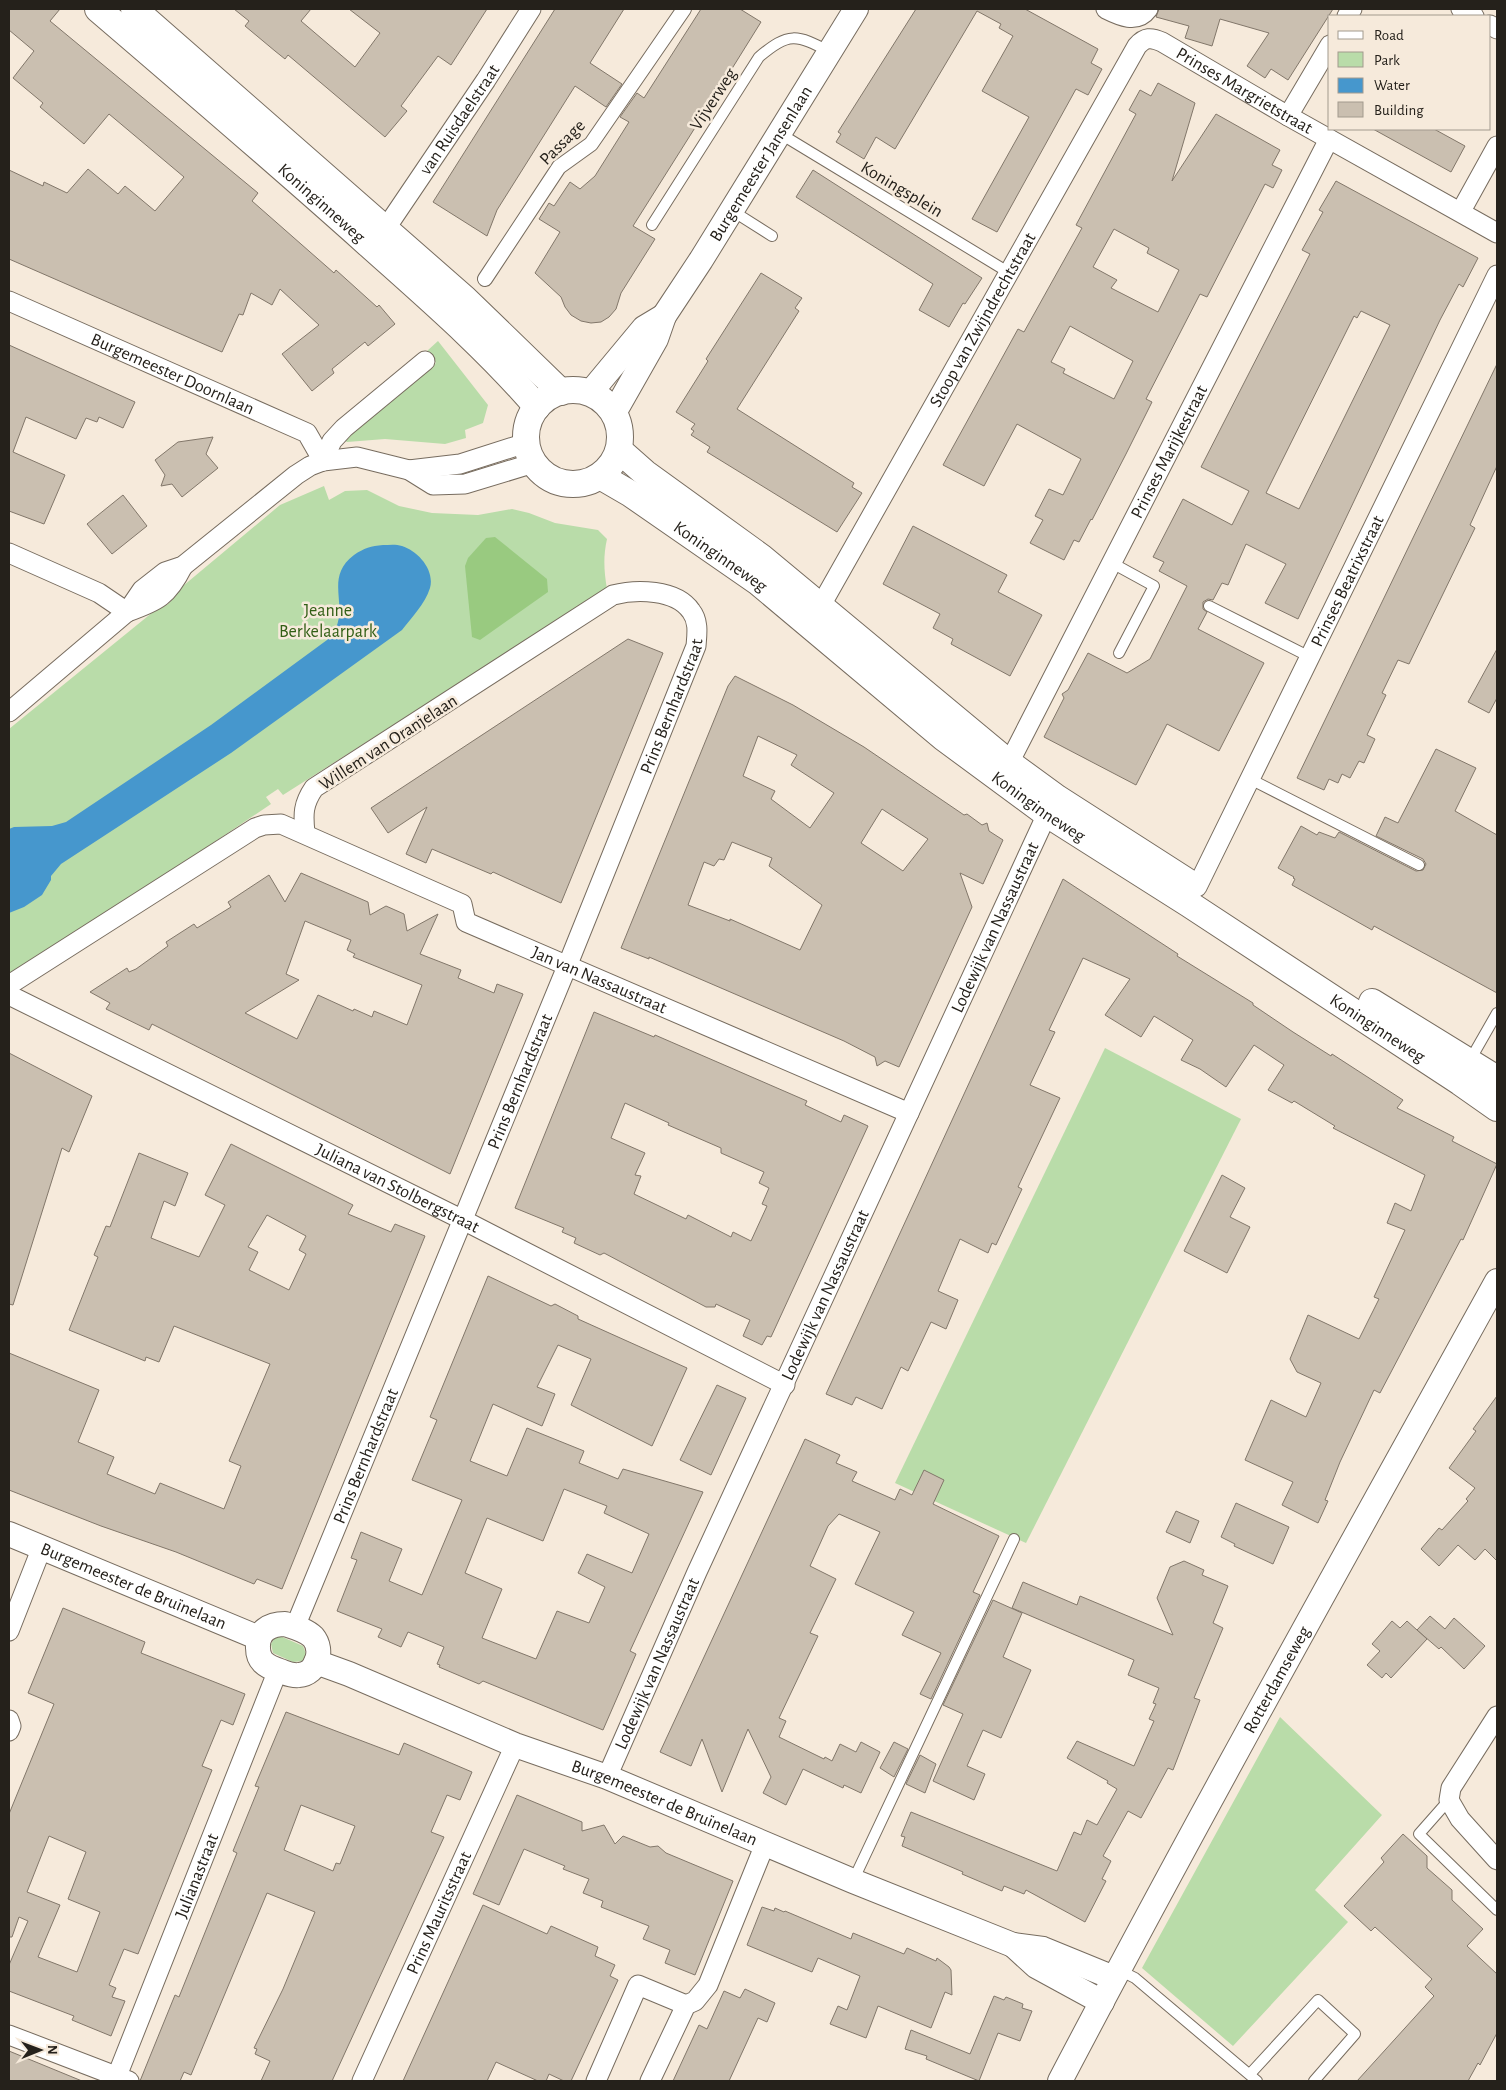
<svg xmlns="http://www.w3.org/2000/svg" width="1506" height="2090" font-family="'Alegreya Sans',sans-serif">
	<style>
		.green { fill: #b9dca9 }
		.forest { fill: #99ca80 }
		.water { fill: #4697cd }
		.building { fill: #cabfb0; stroke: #82776a; fill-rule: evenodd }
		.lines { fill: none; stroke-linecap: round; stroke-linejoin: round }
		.service-casing { stroke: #776c5f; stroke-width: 12 }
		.pedestrian-casing { stroke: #776c5f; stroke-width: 16 }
		.minor-casing { stroke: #776c5f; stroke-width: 21 }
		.tertiary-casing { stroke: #776c5f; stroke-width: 26 }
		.secondary-casing { stroke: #776c5f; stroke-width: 28 }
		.service { stroke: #fff; stroke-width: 10 }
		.pedestrian { stroke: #fff; stroke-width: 14 }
		.minor { stroke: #fff; stroke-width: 19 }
		.tertiary { stroke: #fff; stroke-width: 24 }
		.secondary { stroke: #fff; stroke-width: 26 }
		.labels { text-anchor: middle; stroke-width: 5; stroke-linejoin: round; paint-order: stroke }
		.street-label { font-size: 18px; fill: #25211b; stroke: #f6eadb }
		.park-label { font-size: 18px; fill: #325f15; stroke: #f6eadb }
	</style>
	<rect width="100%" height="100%" fill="#f6eadb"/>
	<g class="green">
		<path d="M438,341L488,405L483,423L465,430L466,438L445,444L385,439L347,442L344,440V437L436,363L427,351Z"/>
		<path d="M324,486L329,500L345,491L367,490L399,506L432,513L478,515L512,509L529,513L555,523L598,530L607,539C603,557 604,571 607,589L283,795L278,789L266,797L271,804L14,977L9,974V729L164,603L167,605L173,599L171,596L280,505Z"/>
		<path d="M1105,1048L1241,1119L1026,1543L895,1483Z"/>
		<path d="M280,1636L303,1646L306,1654L303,1661L293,1662L273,1653L271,1644L274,1639Z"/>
		<path d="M1280,1717L1382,1815L1315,1890L1348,1922L1233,2046L1142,1968Z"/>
	</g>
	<path class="forest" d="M495,537L547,579L548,592L480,640L472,637L465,566L468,558L486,538Z"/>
	<path class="water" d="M383,545C389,545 396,544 402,546C418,551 435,570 430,588C425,604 411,618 402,630L231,753L61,864L51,876V880L42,895L24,907L9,913V829L14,827L52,826L66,822L211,725L327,640C330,637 335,632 336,628C347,602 325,577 354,555C364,548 371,546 383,545Z"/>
	<g class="building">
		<path d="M9,9H60L50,21L258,193L252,201L334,273L336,270L377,307L379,305L395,324L368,346L365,342L332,369L334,373L312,391L282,354L319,325L280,289L272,305L251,293L243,315L239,314L222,352L9,259V170L43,186L44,182L67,193L88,169L118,194L125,186L155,211L184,177L109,114L84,144L40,107L43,103L13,78L34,51L9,30Z"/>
		<path d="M234,9H311L301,21L355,67L380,33L349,9H487L451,65L438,56L401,106L407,111L385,137L288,55L285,59L275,51L245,26L249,21Z"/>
		<path d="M555,9H624L590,63L622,84L606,107L575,86L497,210L487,236L433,202Z"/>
		<path d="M701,9H740L761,22L728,75L726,73L711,94L715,96L633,226L655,239L621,293L616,309L609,317L601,322L591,323L581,321L571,315L565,307L561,297L535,273L560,232L539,219L549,203L554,206L570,182L580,189L595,176L629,122L620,117L637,93L644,98Z"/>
		<path d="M916,9H1025L1098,49L1091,63L1102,69L1088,95L1076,89L997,232L972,219L1029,117L982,91L1013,36L999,28L1001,24L977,11L895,149L876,137L864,159L836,142L841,134L838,132Z"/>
		<path d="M1159,9H1333L1288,80L1271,69L1265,78L1247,66L1269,33L1220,19L1212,46L1185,38L1189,26L1156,17Z"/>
		<path d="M1158,83L1195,103L1172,181L1216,114L1280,150L1272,165L1282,170L1273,188L1265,184L1207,297L1200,294L1146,399L1152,402L1126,454L1092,520L1091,519L1079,542L1074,540L1064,560L1030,543L1043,520L1035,516L1049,489L1063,495L1081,459L1017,424L984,486L943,465L1018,329L1024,332L1082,228L1076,225L1136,114L1129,110L1140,90L1151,96ZM1114,229L1149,248L1147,253L1179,270L1158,312L1111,288L1117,280L1093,267ZM1070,326L1133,361L1114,399L1063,373L1065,369L1051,362Z"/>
		<path d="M1373,129H1434L1465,146L1451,172Z"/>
		<path d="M813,170L982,278L965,304L963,303L949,327L919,310L933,284L796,197Z"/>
		<path d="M1336,181L1478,258L1463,287L1459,284L1440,320L1298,619L1265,603L1286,564L1246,544L1228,585L1222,583L1213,600L1208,599L1203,602V609L1207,612L1198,629L1264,663L1219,751L1167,724L1136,785L1044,737L1064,698L1062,694L1068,690L1088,653L1127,673L1150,659L1187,586L1159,571L1164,562L1153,557L1183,499L1232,525L1249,491L1201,467L1310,254L1302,250L1323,212L1319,210ZM1361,311L1390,325L1299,509L1266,493L1354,316L1357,318Z"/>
		<path d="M761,273L802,298L795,308L799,311L737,409L854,483L852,487L862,493L837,532L707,452L710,447L691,435L694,431L691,429L695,424L676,412L708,361L706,359Z"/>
		<path d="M9,345L135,402L123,428L99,417L97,422L86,418L76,439L26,417L13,452L65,475L44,524L9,511Z"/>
		<path d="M1497,364V466L1470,525L1475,528L1409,664L1398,660L1382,693L1386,695L1367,735L1375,739L1364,763L1359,761L1350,778L1342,774L1338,783L1329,779L1324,790L1297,778Z"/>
		<path d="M213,437L206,454L218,468L182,497L172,484L161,486L165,475L155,460L178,442Z"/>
		<path d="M123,495L147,526L112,554L87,524Z"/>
		<path d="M913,526L1007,575L998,592L1042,615L1010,676L951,644L953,639L933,628L940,614L883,584Z"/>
		<path d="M628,639L663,653L561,903L493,872L491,874L432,849L426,863L406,854L427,807L388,833L371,808Z"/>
		<path d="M1497,649V698L1489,713L1468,702Z"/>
		<path d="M735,676L793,705L864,747L964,815L967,814L982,825L987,823L989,831L1003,840L983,884L960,873L972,907L899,1067L885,1061L877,1066L875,1057L844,1041L649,957V959L621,948L728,686ZM758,736L797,755L791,765L834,793L810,828L771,799L775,791L743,776ZM882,809L928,839L903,871L861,843ZM732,842L772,858L769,866L822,905L800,950L730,919V921L688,905L704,862L714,866L719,859L724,860Z"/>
		<path d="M1436,749L1476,768L1455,811L1497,835V993L1374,926L1372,930L1292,885L1295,879L1293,878L1294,877L1278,868L1301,826L1317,835L1319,832L1335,838L1339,832L1416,871L1423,870L1426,864L1423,859L1376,836L1385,817L1398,823Z"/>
		<path d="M301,873L368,902L370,915L386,906L404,914L407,931L438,914L420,954L461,970L458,978L494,993L497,984L523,994L450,1174L152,1024L149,1030L106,1009L110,1003L90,992L127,968L129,972L136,969L168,946L166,942L194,924L197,928L231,907L228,902L269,875L285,902ZM305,921L351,940L347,950L355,954L353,957L422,985L407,1025L374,1011L372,1017L354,1009L353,1011L318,995L297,1039L245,1013L299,980L286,974Z"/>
		<path d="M1063,879L1178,954L1177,956L1253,1003V1005L1293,1032L1331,1056L1332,1054L1403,1100L1397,1108L1454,1137L1452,1141L1497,1164L1463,1240L1461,1239L1380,1393L1374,1390L1340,1462L1325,1500L1328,1501L1318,1523L1282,1505L1293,1482L1245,1460L1271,1400L1306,1417L1321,1383L1297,1372L1290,1359L1308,1315L1359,1339L1379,1299L1374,1297L1405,1230L1387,1223L1395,1203L1411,1211L1425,1175L1333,1128L1335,1126L1294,1101L1292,1103L1268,1090L1284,1065L1254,1045L1226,1087L1200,1069L1181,1060L1193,1040L1154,1016L1141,1037L1105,1015L1130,979L1083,958L1049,1030L1055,1032L1030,1085L1060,1098L1018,1187L1022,1189L996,1245L992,1243L988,1253L960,1239L938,1291L958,1300L946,1329L931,1322L908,1371L901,1367L882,1409L856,1397L852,1405L826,1394Z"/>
		<path d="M594,1012L654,1037L655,1035L807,1101L805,1105L841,1122L844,1115L868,1126L771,1337L767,1336L762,1345L743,1336L750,1320L716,1304L715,1307H706L604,1253L600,1255L574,1243L576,1238L562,1232L564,1228L515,1208ZM625,1103L669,1123L668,1125L721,1148V1153L764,1172L759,1183L769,1188L762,1204L767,1206L751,1241L733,1232L731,1237L688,1215L686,1219L634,1194L641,1176L635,1175L645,1153L611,1138Z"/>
		<path d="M9,1053L92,1096L69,1152L62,1148L13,1305L9,1304Z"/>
		<path d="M231,1144L353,1205L348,1214L391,1232L395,1224L425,1236L282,1589L257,1579L254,1584L176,1552L101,1526L9,1490V1353L99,1390L78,1442L114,1457L107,1474L155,1494L160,1483L224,1509L241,1466L229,1461L270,1364L174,1326L159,1362L146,1357L145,1361L69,1330L98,1257L94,1255L106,1226L110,1227L139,1153L188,1173L175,1206L164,1201L151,1238L199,1257L225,1205L205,1195ZM267,1215L306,1236L299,1250L306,1254L289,1290L249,1270L258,1252L248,1247Z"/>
		<path d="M1222,1175L1245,1188L1230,1217L1250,1227L1227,1273L1184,1251Z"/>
		<path d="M488,1276L551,1306L555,1304L578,1316V1319L687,1368L652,1446L571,1405L591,1359L558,1345L537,1387L555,1394L542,1426L493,1404L470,1461L507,1476L527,1428L584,1451L579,1463L618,1479L623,1469L703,1492L630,1651L636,1654L603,1730L483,1681L479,1684L439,1667L440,1665L437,1664L444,1647L408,1632L401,1647L378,1637L382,1629L337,1611L357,1560L351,1558L361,1532L402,1549L389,1581L422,1595L462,1500L412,1480L437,1420L430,1417ZM564,1489L607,1506L604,1513L649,1534L632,1573L587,1554L578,1573L605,1587L589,1623L557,1611L536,1659L482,1638L502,1589L465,1573L487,1518L543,1541Z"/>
		<path d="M717,1385L746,1398L711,1475L680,1460Z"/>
		<path d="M1497,1396V1561L1485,1549L1475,1560L1458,1545L1439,1566L1421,1549L1439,1528L1442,1530L1468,1501L1466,1499L1475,1488L1449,1468L1476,1431L1473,1429Z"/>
		<path d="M805,1439L840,1455L836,1463L857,1472L852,1481L895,1500L900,1489L912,1495L924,1470L944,1480L933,1504L999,1536L973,1592L980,1595L931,1699L920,1694L941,1653L902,1635L914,1612L855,1584L880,1532L839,1514L828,1526L810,1566L836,1579L810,1633L818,1636L779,1718L786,1721L779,1737L824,1759L825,1757L832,1761L840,1744L856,1752L861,1742L880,1752L861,1793L844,1785L843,1788L803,1769L786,1805L763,1793L771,1777L748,1729L722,1792L702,1739L691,1766L660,1752Z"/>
		<path d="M1236,1503L1289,1527L1273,1564L1234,1546L1235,1544L1221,1537Z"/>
		<path d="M1176,1511L1199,1521L1190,1543L1166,1532Z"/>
		<path d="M1184,1561L1204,1570L1202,1575L1228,1586L1213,1623L1223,1628L1194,1698L1200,1700L1173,1770L1168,1768L1141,1818L1128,1811L1103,1856L1111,1861L1102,1879L1106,1881L1085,1922L1026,1890L1024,1894L1004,1886L1002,1891L962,1874L963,1872L902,1846L905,1837L901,1836L911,1812L1057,1871L1074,1832L1081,1835L1087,1820L1097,1825L1117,1789L1107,1783L1108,1781L1067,1758L1077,1741L1134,1766L1154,1721L1149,1719L1156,1704L1153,1703L1159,1688L1128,1675L1134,1660L1012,1608L1023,1582L1077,1605L1080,1596L1173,1635L1157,1598L1170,1567Z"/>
		<path d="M993,1600L1022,1613L1003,1657L1031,1670L1001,1738L983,1730L967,1766L985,1774L974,1800L933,1781L963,1714L943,1705Z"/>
		<path d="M63,1608L145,1642L141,1653L245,1694L233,1725L221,1720L202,1766L212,1770L138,1954L124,1949L109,1985L116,1988L112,1997L125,2001L111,2036L72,2020L74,2016L9,1991V1965L28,1921L19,1917L12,1937H9V1814L54,1704L28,1693ZM49,1836L86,1852L68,1899L100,1912L77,1972L38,1957L60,1905L27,1892Z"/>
		<path d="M1430,1616L1445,1629L1454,1618L1485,1646L1464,1669L1441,1647L1439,1649L1417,1630Z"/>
		<path d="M1392,1621L1400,1628L1407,1621L1427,1639L1391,1678L1386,1673L1382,1678L1367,1665L1380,1651L1372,1644Z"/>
		<path d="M286,1712L399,1755L404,1743L472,1772L460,1800L447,1795L431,1832L444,1837L332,2081H261L270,2061L255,2054L257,2049L254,2048L283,1989L315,1912L267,1893L191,2075L184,2072L180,2081H140L175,1995L179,1997L237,1853L233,1851L259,1787L255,1786ZM301,1805L355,1826L340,1864L336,1863L333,1871L284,1850Z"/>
		<path d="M894,1742L908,1749L894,1777L880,1768Z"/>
		<path d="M920,1755L936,1764L925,1793L906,1784Z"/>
		<path d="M517,1795L582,1822V1831L604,1825L615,1844L623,1836L650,1847L658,1846L666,1853L733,1881L695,1975L665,1963L670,1950L643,1939L649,1926L601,1907L603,1901L583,1893L589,1879L563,1869L565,1866L524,1849L499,1905L473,1894Z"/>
		<path d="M1403,1834L1427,1856V1868L1452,1890V1900L1483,1929L1467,1946L1497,1974V2033L1480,2065L1478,2063L1468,2081H1357L1434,1996L1425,1987L1432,1979L1375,1927L1371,1931L1344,1906L1384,1862L1381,1858Z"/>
		<path d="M483,1905L547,1934L551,1926L598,1947L595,1956L615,1965L610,1976L618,1980L571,2081H564L549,2074L546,2081H538L496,2062L487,2081H403Z"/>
		<path d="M762,1907L774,1911L775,1908L784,1912L785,1911L851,1939L853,1933L904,1954L907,1948L936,1961L937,1958L949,1967L951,1970L952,1995L945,1992L931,2028L878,2006L866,2038L830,2024L838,2006L847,2010L860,1976L818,1958L812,1972L747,1945Z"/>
		<path d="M745,1989L775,2003L767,2022L758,2018L729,2081H673L699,2025L707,2029L724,1991L740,1998Z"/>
		<path d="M994,1996L1004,2000L1006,1997L1023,2004L1022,2008L1032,2011L1020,2041L998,2033L979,2081L926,2059L927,2056L905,2049L911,2030L970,2054Z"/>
		<path d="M9,2051L82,2081H9Z"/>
	</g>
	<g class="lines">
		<g class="service-casing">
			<g id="service">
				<path d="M779,133L1008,272"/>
				<path d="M731,210L772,236"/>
				<path d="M652,225L759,57C789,32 796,34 830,52"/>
				<path d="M1112,563L1154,586L1119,653"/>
				<path d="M1209,606L1310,657"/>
				<path d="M1250,779L1419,865"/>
				<path d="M1469,1062L1497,1013"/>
				<path d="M1449,1800L1419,1834L1497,1910"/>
				<path d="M853,1881L1014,1539"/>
				<path d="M1119,1970L1135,1978L1257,2081"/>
				<path d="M1250,2074L1318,2000L1355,2034L1314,2081"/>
			</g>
		</g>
		<g class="pedestrian-casing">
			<path id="pedestrian" d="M485,279L559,167L591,144L684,9"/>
		</g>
		<g class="minor-casing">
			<g id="minor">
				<path d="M1106,9C1120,16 1137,24 1148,9"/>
				<path d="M1461,9L1474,16"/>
				<path d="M1347,16L1352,9"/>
				<path d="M1490,25L1497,29"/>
				<path d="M1288,116L1330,45"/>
				<path d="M1461,211L1497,146"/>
				<path id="s1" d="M386,228L486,80L531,9"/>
				<path id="s2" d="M9,301L307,433L323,461"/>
				<path d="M323,461L332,441L344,428L425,361"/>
				<path d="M409,470L460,464L526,443"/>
				<path d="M9,553L99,593L127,612"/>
				<path id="s3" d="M820,607L1137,46C1145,37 1151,37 1162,42L1288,116L1497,233"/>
				<path d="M127,612C158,601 168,596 183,566"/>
				<path d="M9,712L127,612L142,590L165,572L183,566L296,475L310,466L323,461L357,457L409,470L433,485L465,484L534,463"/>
				<path id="s4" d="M1009,763L1329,139"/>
				<path id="s5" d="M1197,887L1497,275"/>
				<path id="s6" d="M9,985L255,828L264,825L281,824L462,904L466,922L909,1113"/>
				<path id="s7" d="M9,995L463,1220L785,1385"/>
				<path id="s8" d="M295,1627L568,964L696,646C697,634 699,621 691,611C676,589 636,589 613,595L314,788C303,804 303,814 305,833"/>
				<path d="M9,1631L42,1547"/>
				<path d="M1497,1716L1451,1788L1449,1800L1460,1819L1497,1860"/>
				<path d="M9,1720L11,1726L9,1731"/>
				<path id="s9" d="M607,1777L697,1572L1047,814"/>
				<path d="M9,2035L129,2081"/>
				<path id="s10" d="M115,2081L278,1670"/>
				<path id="s11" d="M362,2081L515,1745"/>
				<path d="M596,2081L638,1985L686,2005"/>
				<path d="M650,2081L686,2005L695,2001L708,1985L765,1844"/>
			</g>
		</g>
		<g class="tertiary-casing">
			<g id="tertiary">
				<path d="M590,393L644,328L664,316"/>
				<path id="s12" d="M614,413L656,339L664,316L701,260L856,9"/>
				<path id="s13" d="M9,1534L259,1638"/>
				<path d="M285,1624C294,1627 306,1630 313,1637C324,1650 317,1674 299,1675C292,1676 286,1673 280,1671C274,1669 268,1667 263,1662C260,1659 258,1653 258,1648C257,1631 270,1624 285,1624Z"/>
				<path id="s14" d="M316,1662L349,1674L515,1745L607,1777L853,1881L1013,1945L1043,1949L1114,1978"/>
				<path d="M1013,1945L1036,1966L1102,2002"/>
				<path id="s15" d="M1060,2081C1201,1812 1350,1547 1497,1281"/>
			</g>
		</g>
		<g class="secondary-casing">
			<g id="secondary">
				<path id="s16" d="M98,9C188,86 278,163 366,242C425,295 485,346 537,407"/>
				<path d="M134,9L465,299L561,392"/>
				<circle cx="573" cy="437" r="47"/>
				<path d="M619,450L645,473L761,557L1009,763L1057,798L1191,884"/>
				<path id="s17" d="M600,476L631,494L758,582L944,738L1047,814L1189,904L1460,1082L1497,1108"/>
				<path d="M1372,1002L1497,1079"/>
			</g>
		</g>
		<use href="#service" class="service"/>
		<use href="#pedestrian" class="pedestrian"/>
		<use href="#minor" class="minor"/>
		<use href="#tertiary" class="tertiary"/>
		<use href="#secondary" class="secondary"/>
	</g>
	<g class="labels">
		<g class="street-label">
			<text dy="6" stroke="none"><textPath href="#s3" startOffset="768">Prinses Margrietstraat</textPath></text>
			<text transform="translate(713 99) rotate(-57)" y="6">Vijverweg</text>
			<text dy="6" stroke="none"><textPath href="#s1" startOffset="131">van Ruisdaelstraat</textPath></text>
			<text transform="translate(562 142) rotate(-45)" y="6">Passage</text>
			<text dy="6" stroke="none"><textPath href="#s12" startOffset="290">Burgemeester Jansenlaan</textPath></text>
			<text transform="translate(902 189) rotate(31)" y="6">Koningsplein</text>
			<text dy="6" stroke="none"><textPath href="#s16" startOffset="296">Koninginneweg</textPath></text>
			<text dy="6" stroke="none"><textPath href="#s3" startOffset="330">Stoop van Zwijndrechtstraat</textPath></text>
			<text dy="6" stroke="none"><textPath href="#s2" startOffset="179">Burgemeester Doornlaan</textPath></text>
			<text dy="6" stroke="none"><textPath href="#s4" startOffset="350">Prinses Marijkestraat</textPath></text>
			<text dy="6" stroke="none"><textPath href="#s17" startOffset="145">Koninginneweg</textPath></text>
			<text dy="6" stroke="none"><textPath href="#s5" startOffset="341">Prinses Beatrixstraat</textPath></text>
			<text dy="6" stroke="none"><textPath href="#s8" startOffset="995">Prins Bernhardstraat</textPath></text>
			<text transform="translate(388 742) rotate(-33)" y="6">Willem van Oranjelaan</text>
			<text dy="6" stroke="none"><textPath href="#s17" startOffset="550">Koninginneweg</textPath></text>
			<text dy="6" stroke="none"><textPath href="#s9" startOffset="934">Lodewijk van Nassaustraat</textPath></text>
			<text dy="6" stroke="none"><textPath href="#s6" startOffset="680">Jan van Nassaustraat</textPath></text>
			<text dy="6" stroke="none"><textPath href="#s17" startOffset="955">Koninginneweg</textPath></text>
			<text dy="6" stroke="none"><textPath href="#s8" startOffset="590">Prins Bernhardstraat</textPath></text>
			<text dy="6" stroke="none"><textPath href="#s7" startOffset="434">Juliana van Stolbergstraat</textPath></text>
			<text dy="6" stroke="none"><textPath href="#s9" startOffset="529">Lodewijk van Nassaustraat</textPath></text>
			<text dy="6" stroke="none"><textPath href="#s8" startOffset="185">Prins Bernhardstraat</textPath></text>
			<text dy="6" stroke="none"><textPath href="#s13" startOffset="135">Burgemeester de Bruïnelaan</textPath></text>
			<text dy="6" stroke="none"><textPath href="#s9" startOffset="124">Lodewijk van Nassaustraat</textPath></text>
			<text dy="6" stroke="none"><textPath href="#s15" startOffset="456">Rotterdamseweg</textPath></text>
			<text dy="6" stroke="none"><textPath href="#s14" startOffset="376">Burgemeester de Bruïnelaan</textPath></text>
			<text dy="6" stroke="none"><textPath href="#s10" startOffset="221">Julianastraat</textPath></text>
			<text dy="6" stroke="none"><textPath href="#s11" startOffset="185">Prins Mauritsstraat</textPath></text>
		</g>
		<g class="park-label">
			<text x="328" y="616">Jeanne<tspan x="328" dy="21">Berkelaarpark</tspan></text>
		</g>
	</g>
	<rect width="1506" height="2090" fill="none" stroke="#25211b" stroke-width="20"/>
	<rect x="1328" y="15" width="162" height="115" fill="#f6eadb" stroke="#a29a8e"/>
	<rect x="1338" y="31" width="25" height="8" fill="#ffffff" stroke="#a29a8e"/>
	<text x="1374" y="40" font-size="15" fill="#25211b">Road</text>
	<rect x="1338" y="52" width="25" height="15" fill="#b9dca9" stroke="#a29a8e"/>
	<text x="1374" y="65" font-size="15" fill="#25211b">Park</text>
	<rect x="1338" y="78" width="25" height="15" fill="#4697cd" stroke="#a29a8e"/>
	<text x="1374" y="90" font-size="15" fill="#25211b">Water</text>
	<rect x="1338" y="102" width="25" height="15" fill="#cabfb0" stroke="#a29a8e"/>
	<text x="1374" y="115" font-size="15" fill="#25211b">Building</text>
	<g transform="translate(40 2050) rotate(89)" stroke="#f6eadb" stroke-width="4" paint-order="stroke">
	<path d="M0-4L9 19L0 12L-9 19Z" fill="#25211b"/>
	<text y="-8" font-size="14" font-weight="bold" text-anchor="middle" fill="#25211b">N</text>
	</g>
</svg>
